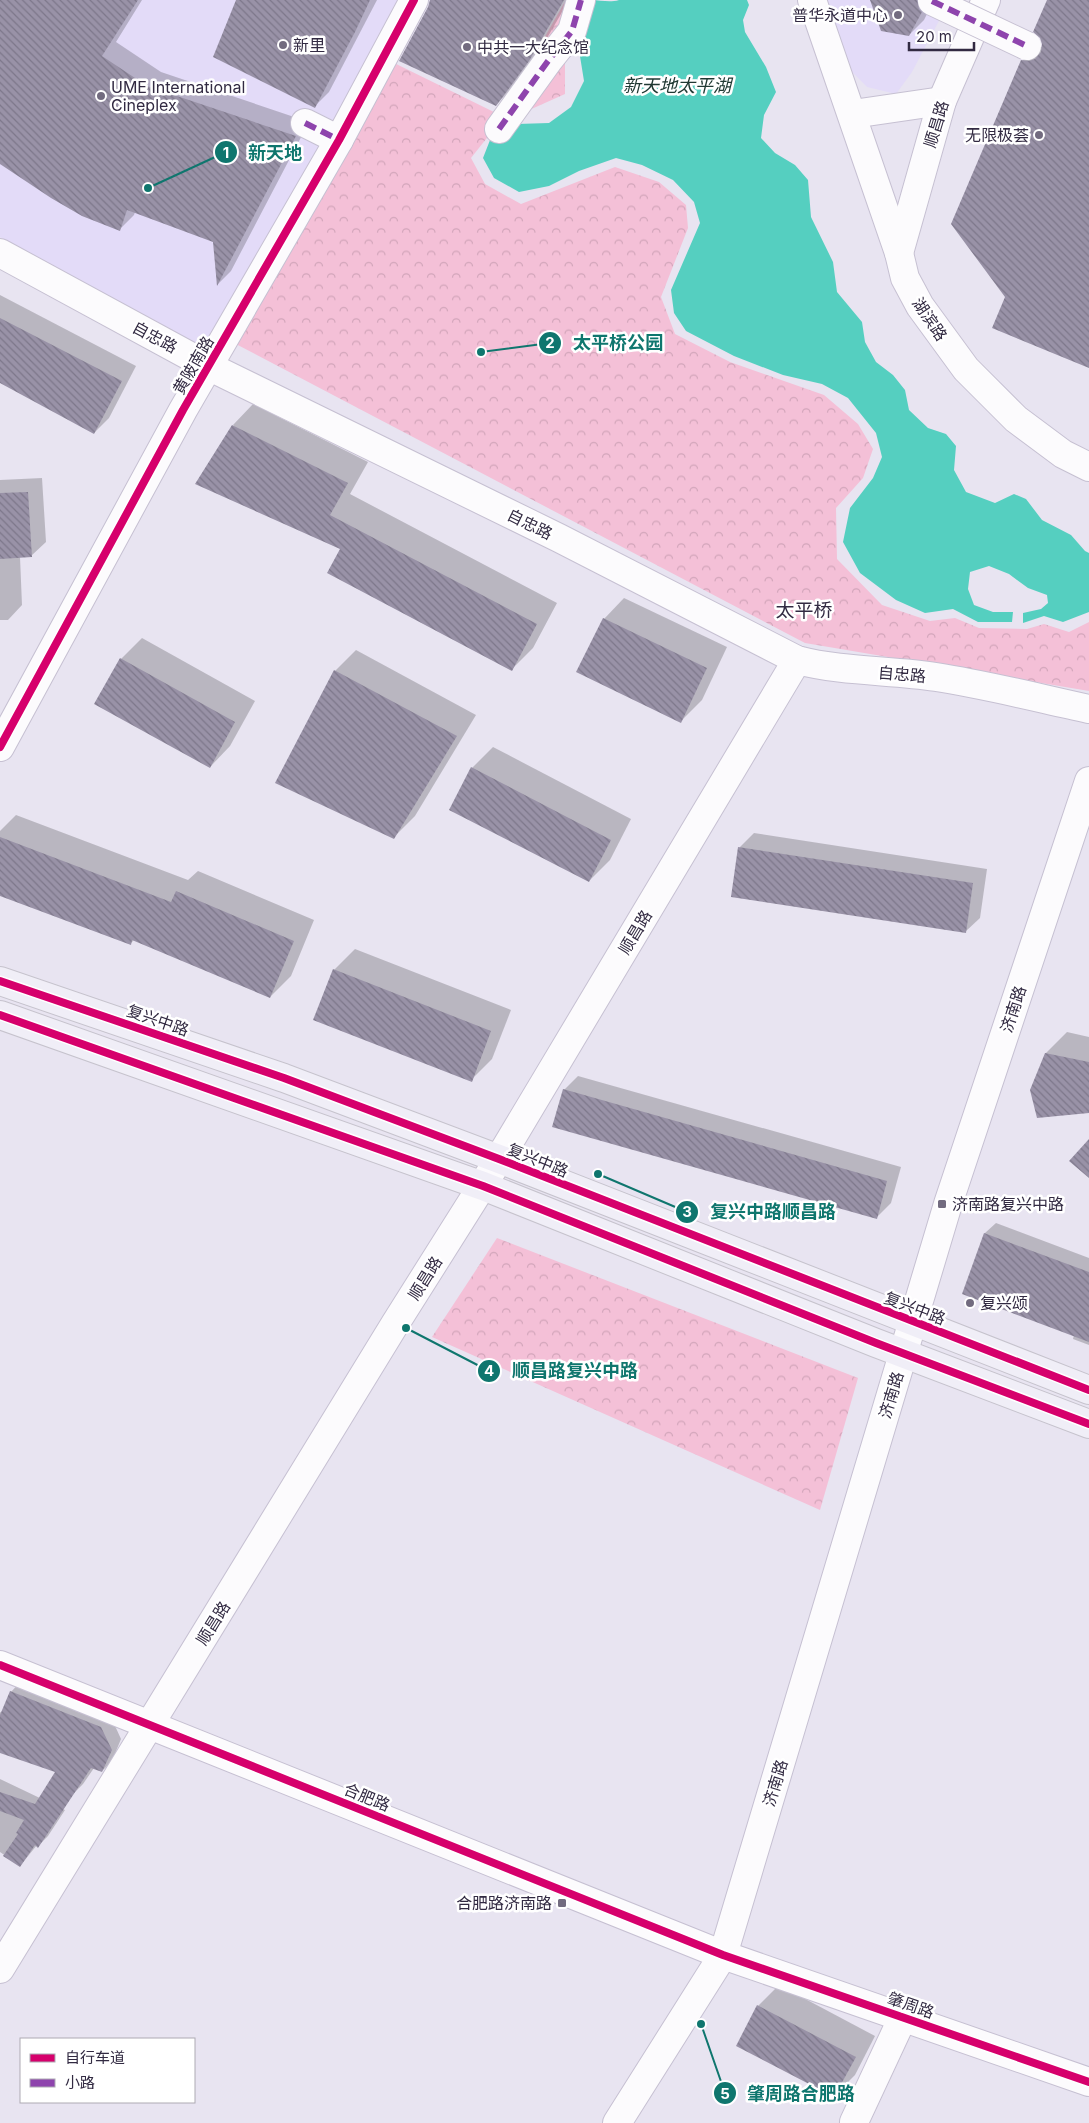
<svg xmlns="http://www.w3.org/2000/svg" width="1089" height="2123" font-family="Inter,'Noto Sans SC',sans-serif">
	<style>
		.built { fill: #e3dbf8 }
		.park { fill: url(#park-crowns) }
		.water { fill: #55cfc0 }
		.shadow { fill: #0003 }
		.building { fill: url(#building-back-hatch) }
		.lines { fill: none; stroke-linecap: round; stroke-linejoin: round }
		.minor-casing { stroke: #c6c0d2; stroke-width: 30 }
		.major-casing { stroke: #c6c3cd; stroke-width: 30 }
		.minor { stroke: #fcfbfd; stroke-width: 28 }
		.major { stroke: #f0eef7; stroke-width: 28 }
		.minor-bridge-casing { stroke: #c6c0d2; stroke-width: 30; stroke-linecap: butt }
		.minor-bridge { stroke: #fcfbfd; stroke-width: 28 }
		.quiet { stroke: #8e44ad; stroke-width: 6; stroke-dasharray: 12 6; stroke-linecap: butt }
		.cycleway-casing { stroke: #fff; stroke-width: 11 }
		.cycleway { stroke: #d6006c; stroke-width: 8 }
		.poi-dot { fill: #726b7f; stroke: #fff; stroke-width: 2 }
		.labels { text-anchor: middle; stroke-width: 5; stroke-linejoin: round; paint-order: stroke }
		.poi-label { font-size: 16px; fill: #322a42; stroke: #fff; text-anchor: start }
		.street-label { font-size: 16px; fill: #322a42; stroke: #fff }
		.water-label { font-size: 18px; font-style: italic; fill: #203933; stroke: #fff }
		.quarter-label { font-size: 19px; fill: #322a42; stroke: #fff }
		.leader { fill: none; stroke: #0f766e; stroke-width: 2 }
		.callout-dot { fill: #0f766e; stroke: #fff; stroke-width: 2 }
		.mark-label { font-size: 15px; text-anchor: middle; font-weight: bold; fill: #fff }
		.callout-label { font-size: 18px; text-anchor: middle; font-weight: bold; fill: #0f766e; stroke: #fff; stroke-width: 5; stroke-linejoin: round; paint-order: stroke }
	</style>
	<defs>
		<pattern id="park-crowns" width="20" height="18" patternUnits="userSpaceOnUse" patternTransform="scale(1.25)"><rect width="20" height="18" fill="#f4c0d7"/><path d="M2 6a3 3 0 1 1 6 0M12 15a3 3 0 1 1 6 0" fill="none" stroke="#d2a5ba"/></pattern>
		<pattern id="building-back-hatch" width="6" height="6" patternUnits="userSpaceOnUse" patternTransform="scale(1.25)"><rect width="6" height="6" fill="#9992a7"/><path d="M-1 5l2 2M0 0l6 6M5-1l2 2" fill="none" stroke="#7d778a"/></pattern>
	</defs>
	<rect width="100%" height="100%" fill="#e8e4f1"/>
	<g class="built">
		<path d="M0,0H402L206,344L183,341L0,237Z"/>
		<path d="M825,0H950L912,72L896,94L867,87L851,71Z"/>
	</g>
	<g class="park">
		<path d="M566,0H576L565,57V94L498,124L471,158L485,184L521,204L615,167L659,182L686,205L688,228L661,297L675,334L730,362L824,395L858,424L873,449L863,478L836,508L837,559L882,605L930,621L955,618L979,628L1027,629L1044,624L1069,632L1089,622V691L805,643L232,342L386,59L500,115Z"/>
		<path d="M497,1238L858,1378L820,1510L432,1337Z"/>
	</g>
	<path class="water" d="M591,0C601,0 609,3 619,0H747L749,5L743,20L745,32L766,67L776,92L764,115L761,138L775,153L795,165L808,180L811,217L833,262L837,292L862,322L865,342L876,362L893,375L905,390L909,410L928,428L946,434L956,446L954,470L966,492L995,503L1014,494L1026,499L1042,520L1071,535L1085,551L1089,553V612L1063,622L1044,616L1023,623V613L1041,609L1048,603L1047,595L1028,588L1009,574L989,566L970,572L968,589L974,605L993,612H1013L1012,622H978L953,609L925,613L896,600L860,573L843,542L850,508L873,478L882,457L876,433L848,398L822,384L783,375L734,356L686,331L674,313L671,290L700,223L694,202L673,180L642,165L616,158L579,171L549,186L519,192L494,178L483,158L492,135L517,124L549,123L571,107L584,81L579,50Z"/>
	<g class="shadow">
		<path d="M0,0H142L116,42L161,72L309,122L231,271L218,284L214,241L135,212L134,215L120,229L0,162Z"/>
		<path d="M238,0H377L329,92L315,106Z"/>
		<path d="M431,0H569L543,45L510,90L496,105L429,8Z"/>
		<path d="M872,0H934L924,20L909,35Z"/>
		<path d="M1048,0H1089V367L1007,297L1022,61L1037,46L1043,47Z"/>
		<path d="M0,295L136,366L109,418L94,433L0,382Z"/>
		<path d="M253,404L368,462L350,494L557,603L533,648L512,669L341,548L233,425Z"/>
		<path d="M42,478L46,542L31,556L20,557L22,605L8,620H0V480Z"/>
		<path d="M624,598L727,647L702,700L681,721L604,619Z"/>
		<path d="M142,638L255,701L230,746L210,767L121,659Z"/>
		<path d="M356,650L476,715L415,816L394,837L335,671Z"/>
		<path d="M493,747L631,819L610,860L589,881L472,768Z"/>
		<path d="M16,815L188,880L198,871L314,920L291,976L270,997L134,940L130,944L0,895V831Z"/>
		<path d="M754,833L987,869L980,918L965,932L739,848Z"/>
		<path d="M355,949L511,1010L492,1059L471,1080L334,970Z"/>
		<path d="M1067,1032L1089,1037V1111L1031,1090L1046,1053Z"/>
		<path d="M578,1076L901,1167L891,1203L876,1218L564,1090Z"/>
		<path d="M996,1223L1089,1258V1345L1073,1339L1074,1335L964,1293L985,1233Z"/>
		<path d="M21,1681L111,1717L121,1739L112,1761L102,1771L94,1768L83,1784L73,1794L57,1772L0,1752V1712L2,1713L11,1692Z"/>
		<path d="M0,1779L65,1810L48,1836L38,1846L37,1845L20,1866L0,1852Z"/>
		<path d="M779,1985L875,2036L855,2075L834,2096L758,2006Z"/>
	</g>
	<g class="building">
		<path d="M0,0H138L102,56L147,86L296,136L217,286L213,242L127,210L120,231L82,216L51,198L0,164Z"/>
		<path d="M236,0H370L355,32L315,108L213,57Z"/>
		<path d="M430,0H564L529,61L496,106L399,61L428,7Z"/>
		<path d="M870,0H917L919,9L922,12L909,36L881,31Z"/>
		<path d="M1047,0H1089V368L992,328L1005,297L951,224L1021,60L1029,61L1035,59L1041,52L1042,44L1040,38L1033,32Z"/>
		<path d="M0,318L122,381L94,434L0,383Z"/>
		<path d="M232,425L348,483L330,515L537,624L512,671L327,573L340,549L195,484Z"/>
		<path d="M28,492L32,557L0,559V493Z"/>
		<path d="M603,618L707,668L681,723L576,672Z"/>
		<path d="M120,658L235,722L210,768L94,704Z"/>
		<path d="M334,670L457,736L394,839L275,783Z"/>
		<path d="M471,767L611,840L589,882L449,810Z"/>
		<path d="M0,837L171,902L176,891L294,941L270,998L132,940L131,945L0,896Z"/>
		<path d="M738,847L973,883L966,933L731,897Z"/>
		<path d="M333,969L491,1031L472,1082L313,1020Z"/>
		<path d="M1045,1053L1089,1062V1113L1037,1118L1030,1090Z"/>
		<path d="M563,1089L887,1181L877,1219L552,1127Z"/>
		<path d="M1089,1139V1178L1069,1161Z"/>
		<path d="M984,1233L1089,1272V1342L962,1294Z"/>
		<path d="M10,1691L101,1727L112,1750L102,1772L91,1768L38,1848L35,1845L20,1867L3,1856L18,1834L16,1833L24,1820L0,1811V1792L35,1804L55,1772L0,1753V1715Z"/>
		<path d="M757,2005L856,2057L834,2097L736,2046Z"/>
	</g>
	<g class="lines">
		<g class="minor-casing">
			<g id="minor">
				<path d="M812,0L899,253L905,278L920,306L966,369L1016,419L1063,454L1089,467"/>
				<path d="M853,114L942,101"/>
				<path d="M305,123L339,140"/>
				<path d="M499,129L548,61L572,31L581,0"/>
				<path d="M0,253L208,366L559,538L797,660C843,672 890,670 936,677C988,685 1038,698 1089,709"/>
				<path d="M899,253L942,101L986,0"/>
				<path d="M0,747L183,410L339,140L414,0"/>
				<path d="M0,1665L723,1955L1089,2082"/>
				<path d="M0,1969L395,1324L499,1159L797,660"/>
				<path d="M854,2122L903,2017"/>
				<path d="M617,2123L723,1955L948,1204L1089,781"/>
			</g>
		</g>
		<g class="major-casing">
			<g id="major">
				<path d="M0,981L284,1078L499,1159L1089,1390"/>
				<path d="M0,1015L483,1186L876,1343L1089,1424"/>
			</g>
		</g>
		<use href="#minor" class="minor"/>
		<use href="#major" class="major"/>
		<g class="minor-bridge-casing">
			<path id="minor-bridge" d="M932,1L1027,46"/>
		</g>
		<use href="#minor-bridge" class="minor-bridge"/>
		<g class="quiet">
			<path d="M932,1L1027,46"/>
			<path d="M305,123L339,140"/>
			<path d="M499,129L548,61L572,31L581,0"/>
		</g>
		<g class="cycleway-casing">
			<g id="cycleway">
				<path d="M0,747L183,410L339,140L414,0"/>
				<path d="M0,981L284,1078L499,1159L1089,1390"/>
				<path d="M0,1015L483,1186L876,1343L1089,1424"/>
				<path d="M0,1665L723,1955L1089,2082"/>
			</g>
		</g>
		<use href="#cycleway" class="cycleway"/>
	</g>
	<g class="poi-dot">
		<circle cx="898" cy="15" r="5"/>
		<circle cx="283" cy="45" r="5"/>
		<circle cx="467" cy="47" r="5"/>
		<circle cx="101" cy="96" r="5"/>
		<circle cx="1039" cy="135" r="5"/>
		<rect x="937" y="1199" width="10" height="10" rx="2.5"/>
		<circle cx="970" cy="1303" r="5"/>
		<rect x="557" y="1898" width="10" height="10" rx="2.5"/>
	</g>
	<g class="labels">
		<g class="poi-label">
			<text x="888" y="21" text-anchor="end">普华永道中心</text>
			<text x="293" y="51">新里</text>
			<text x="477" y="53">中共一大纪念馆</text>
			<text x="111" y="93">UME International<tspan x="111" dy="18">Cineplex</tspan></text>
			<text x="1029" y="141" text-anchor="end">无限极荟</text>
			<text x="952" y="1210">济南路复兴中路</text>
			<text x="980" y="1309">复兴颂</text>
			<text x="552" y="1909" text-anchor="end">合肥路济南路</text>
		</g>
		<g class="street-label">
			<text transform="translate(936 124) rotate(-73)" y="6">顺昌路</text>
			<text transform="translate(930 319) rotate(56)" y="6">湖滨路</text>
			<text transform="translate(155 337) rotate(28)" y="6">自忠路</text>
			<text transform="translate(193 365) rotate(-60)" y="6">黄陂南路</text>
			<text transform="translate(530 524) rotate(26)" y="6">自忠路</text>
			<text transform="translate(902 674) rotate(5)" y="6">自忠路</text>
			<text transform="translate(635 932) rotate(-59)" y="6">顺昌路</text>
			<text transform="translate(1013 1009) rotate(-72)" y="6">济南路</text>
			<text transform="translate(158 1020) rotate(19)" y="6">复兴中路</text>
			<text transform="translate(538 1160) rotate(22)" y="6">复兴中路</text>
			<text transform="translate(425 1278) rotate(-58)" y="6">顺昌路</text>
			<text transform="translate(915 1308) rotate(21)" y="6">复兴中路</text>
			<text transform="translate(891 1395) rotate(-73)" y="6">济南路</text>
			<text transform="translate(213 1623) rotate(-58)" y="6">顺昌路</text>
			<text transform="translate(775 1783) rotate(-73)" y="6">济南路</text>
			<text transform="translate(367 1797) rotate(22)" y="6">合肥路</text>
			<text transform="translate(911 2005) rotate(19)" y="6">肇周路</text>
		</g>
		<g class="water-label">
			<text x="677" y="92">新天地太平湖</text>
		</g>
		<g class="quarter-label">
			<text x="804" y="617">太平桥</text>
		</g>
	</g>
	<path class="leader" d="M148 188L226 152M481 352L550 343M598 1174L687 1212M406 1328L489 1371M701 2024L725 2093"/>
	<g class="callout-dot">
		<circle cx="148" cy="188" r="5"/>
		<circle cx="481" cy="352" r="5"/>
		<circle cx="598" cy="1174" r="5"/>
		<circle cx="406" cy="1328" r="5"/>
		<circle cx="701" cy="2024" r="5"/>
		<circle cx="226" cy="152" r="12"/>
		<circle cx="550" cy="343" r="12"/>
		<circle cx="687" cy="1212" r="12"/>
		<circle cx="489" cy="1371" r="12"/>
		<circle cx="725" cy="2093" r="12"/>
	</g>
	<g class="mark-label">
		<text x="226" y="158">1</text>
		<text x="550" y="348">2</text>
		<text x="687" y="1217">3</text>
		<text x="489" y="1376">4</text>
		<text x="725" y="2099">5</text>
	</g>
	<g class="callout-label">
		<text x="275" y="159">新天地</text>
		<text x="618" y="349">太平桥公园</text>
		<text x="773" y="1218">复兴中路顺昌路</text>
		<text x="575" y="1377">顺昌路复兴中路</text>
		<text x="801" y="2100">肇周路合肥路</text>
	</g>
	<rect x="20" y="2038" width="175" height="65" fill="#ffffff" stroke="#adaab3"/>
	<rect x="30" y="2054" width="25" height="8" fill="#d6006c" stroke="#adaab3"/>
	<text x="65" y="2063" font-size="15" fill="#322a42">自行车道</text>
	<rect x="30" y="2079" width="25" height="8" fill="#8e44ad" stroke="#adaab3"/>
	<text x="65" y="2088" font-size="15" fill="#322a42">小路</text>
	<path d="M909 42v8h65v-8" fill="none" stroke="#322a42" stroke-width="2.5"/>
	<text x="916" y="42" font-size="15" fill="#322a42" stroke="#ffffff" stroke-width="4" paint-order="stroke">20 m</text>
</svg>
